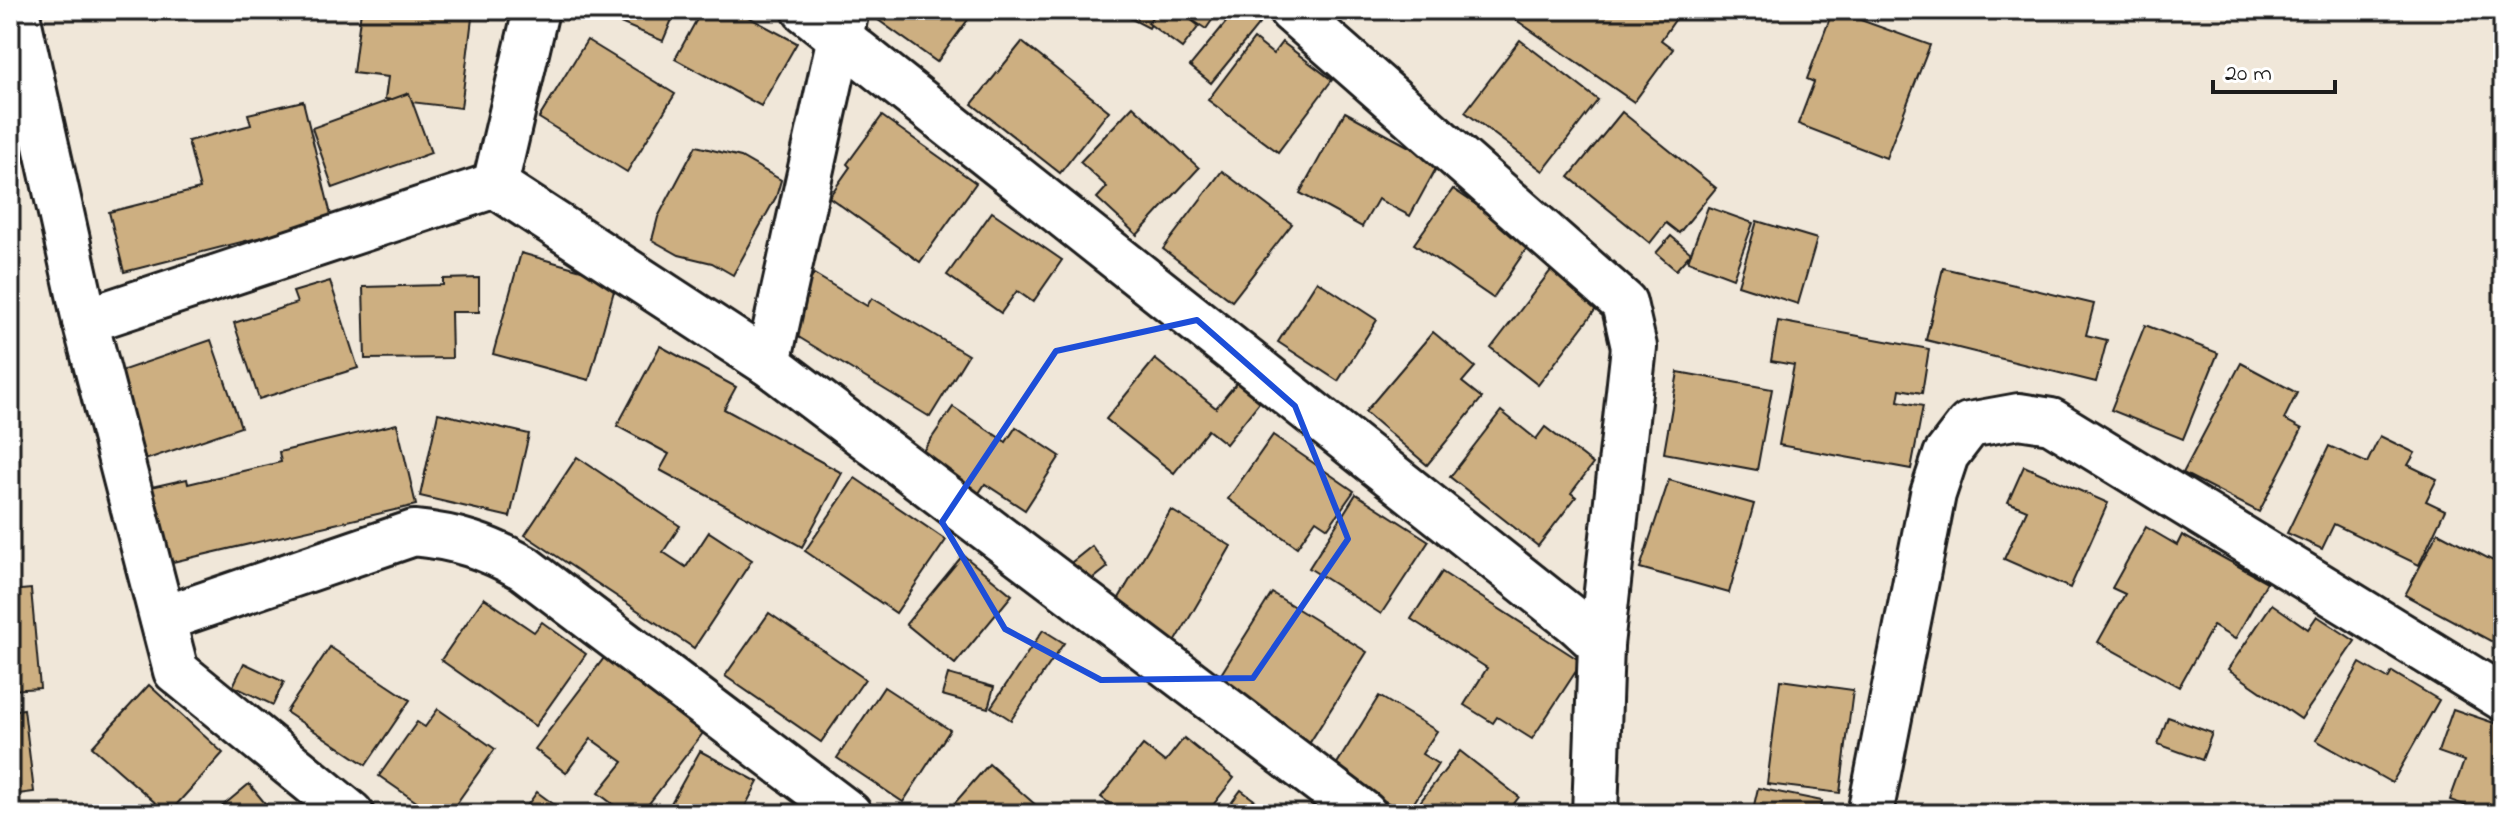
<svg xmlns="http://www.w3.org/2000/svg" width="2513" height="824" font-family="'Indie Flower',sans-serif">
	<style>
		.building { fill: #cdaf81; stroke: #1c1c1c; stroke-width: 2 }
		.lines { fill: none; stroke-linecap: round; stroke-linejoin: round }
		.minor-casing { stroke: #1c1c1c; stroke-width: 50 }
		.minor { stroke: #fff; stroke-width: 44 }
		.marked { fill: none; stroke: #1d4ed8; stroke-width: 6; stroke-linejoin: round }
	</style>
	<rect width="100%" height="100%" fill="#f0e7d9"/>
	<filter id="ink" filterUnits="userSpaceOnUse"><feTurbulence type="fractalNoise" baseFrequency=".0125" numOctaves="2"/><feDisplacementMap in="SourceGraphic" scale="16" xChannelSelector="R" yChannelSelector="G"/><feConvolveMatrix kernelMatrix="1 2 1 2 8 2 1 2 1" color-interpolation-filters="sRGB"/></filter>
	<g filter="url(#ink)">
		<g class="building">
			<path d="M361,10H473L461,108L385,99L388,77L353,73Z"/>
			<path d="M609,10H676L663,41L606,17Z"/>
			<path d="M702,10H735L797,43L761,106L675,59Z"/>
			<path d="M879,10H975L937,62L874,17Z"/>
			<path d="M1127,10H1159L1149,28L1124,15Z"/>
			<path d="M1157,10H1178L1199,26L1182,48L1148,23Z"/>
			<path d="M1177,10H1219L1206,29Z"/>
			<path d="M1236,10H1243L1260,23L1211,83L1190,66Z"/>
			<path d="M1513,10H1682L1661,40L1673,49L1634,102L1509,15Z"/>
			<path d="M1833,10L1930,45L1886,158L1798,124L1814,82L1807,79Z"/>
			<path d="M1254,39L1273,54L1282,42L1332,80L1278,152L1208,100Z"/>
			<path d="M587,40L675,94L627,172L539,118Z"/>
			<path d="M1520,40L1598,100L1543,171L1465,112Z"/>
			<path d="M1022,42L1109,111L1060,173L972,104Z"/>
			<path d="M409,93L431,153L333,188L312,128Z"/>
			<path d="M303,101L332,219L124,272L109,212L200,189L188,141L251,125L248,114Z"/>
			<path d="M1133,106L1199,168L1137,235L1097,198L1107,187L1080,162Z"/>
			<path d="M1345,112L1439,163L1410,216L1378,199L1362,227L1300,193Z"/>
			<path d="M1622,112L1716,188L1679,233L1666,223L1650,243L1569,177Z"/>
			<path d="M882,116L976,183L920,262L829,197L850,167L847,164Z"/>
			<path d="M696,146L741,157L781,180L776,197L733,275L712,263L679,255L652,240L658,217Z"/>
			<path d="M1222,171L1292,224L1232,301L1163,249Z"/>
			<path d="M1453,189L1531,242L1493,298L1414,244Z"/>
			<path d="M1708,207L1753,223L1733,278L1688,261Z"/>
			<path d="M992,212L1062,260L1033,302L1017,291L1001,313L947,275Z"/>
			<path d="M1757,221L1817,239L1798,304L1738,285Z"/>
			<path d="M1671,236L1691,253L1676,270L1656,253Z"/>
			<path d="M521,253L617,280L589,380L493,354Z"/>
			<path d="M1943,268L2094,304L2086,335L2107,340L2096,382L1926,340Z"/>
			<path d="M1552,269L1599,305L1538,385L1491,348Z"/>
			<path d="M814,274L867,306L872,298L968,355L930,417L782,327Z"/>
			<path d="M479,278V312H451L452,358L365,359L363,287L443,285V279Z"/>
			<path d="M330,281L358,368L259,399L234,323L297,303L293,292Z"/>
			<path d="M1317,281L1377,320L1338,381L1278,342Z"/>
			<path d="M1778,321L1929,349L1922,393L1900,389L1898,401L1923,406L1911,469L1779,445L1794,365L1771,361Z"/>
			<path d="M2145,325L2218,353L2183,439L2111,410Z"/>
			<path d="M1433,332L1475,367L1462,382L1482,398L1427,465L1365,412Z"/>
			<path d="M211,340L241,427L142,461L112,374Z"/>
			<path d="M660,346L736,387L724,409L842,473L802,547L660,470L669,454L617,426Z"/>
			<path d="M1155,359L1216,408L1238,381L1261,400L1226,444L1208,430L1174,473L1106,419Z"/>
			<path d="M2241,363L2297,393L2284,419L2302,429L2259,512L2183,473Z"/>
			<path d="M1678,372L1772,389L1757,470L1664,453Z"/>
			<path d="M10,381L14,481H10Z"/>
			<path d="M953,407L1006,442L1016,427L1060,456L1025,510L985,484L979,493L921,454Z"/>
			<path d="M1501,411L1536,439L1545,427L1593,464L1571,493L1576,497L1538,546L1450,477Z"/>
			<path d="M438,413L529,434L510,517L420,496Z"/>
			<path d="M397,424L416,505L164,564L147,488L187,479L188,484L281,462L279,452Z"/>
			<path d="M1273,435L1354,491L1328,528L1316,520L1297,547L1228,499Z"/>
			<path d="M2380,436L2415,453L2408,465L2437,479L2426,501L2445,510L2419,565L2334,524L2322,549L2287,533L2329,446L2367,463Z"/>
			<path d="M577,457L680,526L663,552L686,567L709,532L752,560L694,648L525,535Z"/>
			<path d="M2024,466L2108,503L2070,588L2004,559L2027,510L2008,502Z"/>
			<path d="M855,478L946,540L896,613L805,551Z"/>
			<path d="M1669,480L1754,504L1729,593L1640,568Z"/>
			<path d="M1356,494L1429,541L1381,614L1309,568Z"/>
			<path d="M1171,510L1231,546L1173,646L1112,610Z"/>
			<path d="M2146,527L2177,545L2182,535L2267,582L2235,639L2213,626L2179,687L2098,642L2125,594L2112,588Z"/>
			<path d="M2438,532L2503,566V636L2498,645L2405,595Z"/>
			<path d="M1092,546L1108,567L1088,583L1072,562Z"/>
			<path d="M963,555L1012,595L955,664L906,624Z"/>
			<path d="M1442,572L1582,662L1532,739L1497,717L1493,723L1464,705L1487,668L1411,619Z"/>
			<path d="M31,589L40,688L10,690V591Z"/>
			<path d="M1272,593L1367,652L1307,747L1213,687Z"/>
			<path d="M484,598L534,632L542,622L586,654L535,726L441,660Z"/>
			<path d="M2272,604L2308,629L2317,616L2355,641L2301,719L2228,669Z"/>
			<path d="M769,613L865,679L821,742L725,676Z"/>
			<path d="M1043,630L1064,643L1011,720L991,707Z"/>
			<path d="M330,647L410,700L366,765L286,712Z"/>
			<path d="M604,658L703,733L641,814H626L598,793L623,762L591,739L566,773L535,749Z"/>
			<path d="M244,663L284,682L273,705L233,686Z"/>
			<path d="M2360,663L2388,679L2392,672L2439,700L2392,783L2316,740Z"/>
			<path d="M948,674L994,687L988,708L942,695Z"/>
			<path d="M1780,680L1853,690L1840,793L1767,784Z"/>
			<path d="M149,685L223,753L168,814L92,747Z"/>
			<path d="M884,687L950,730L903,802L837,758Z"/>
			<path d="M1379,696L1437,731L1422,754L1438,764L1407,814L1333,770Z"/>
			<path d="M24,709L34,792L10,795V711Z"/>
			<path d="M438,709L495,749L449,814H434L379,776L417,722L425,727Z"/>
			<path d="M2453,709L2503,726V814H2489L2450,800L2464,761L2438,752Z"/>
			<path d="M2168,717L2212,733L2202,760L2158,744Z"/>
			<path d="M1184,738L1234,778L1206,814H1123L1101,797L1143,745L1165,762Z"/>
			<path d="M700,751L758,782L741,814H665Z"/>
			<path d="M1460,751L1519,797L1506,814H1416L1413,811Z"/>
			<path d="M989,764L1046,814H945Z"/>
			<path d="M249,784L274,814H213Z"/>
			<path d="M1758,788L1822,801L1820,814H1752Z"/>
			<path d="M1241,790L1273,814H1223Z"/>
			<path d="M537,792L567,814H521Z"/>
		</g>
		<g class="lines">
			<g class="minor-casing">
				<g id="minor">
					<path d="M16,10L85,321L176,671L351,814"/>
					<path d="M536,10L495,185L768,363L1364,814"/>
					<path d="M805,10L1577,623L1601,645"/>
					<path d="M1291,10L1624,303L1634,347L1601,645L1595,814"/>
					<path d="M85,321L495,185"/>
					<path d="M768,363L846,10"/>
					<path d="M163,619L414,533C456,537 487,547 524,568L849,814"/>
					<path d="M1870,814L1933,494L1946,455L1969,425L2019,416L2051,421L2503,698"/>
				</g>
			</g>
			<use href="#minor" class="minor"/>
		</g>
	</g>
	<path class="marked" d="M1197,320L1295,406L1348,539L1253,678L1101,680L1005,629L942,522L1056,351Z"/>
	<rect width="2513" height="824" fill="none" stroke="#fff" stroke-width="40"/>
	<rect x="20" y="20" width="2473" height="784" fill="none" stroke="#1c1c1c" stroke-width="3" filter="url(#ink)"/>
	<path d="M2213 80v12h122v-12" fill="none" stroke="#1c1c1c" stroke-width="4"/>
	<text x="2225" y="80" font-size="24" fill="#1c1c1c" stroke="#ffffff" stroke-width="6" paint-order="stroke">20 m</text>
</svg>
